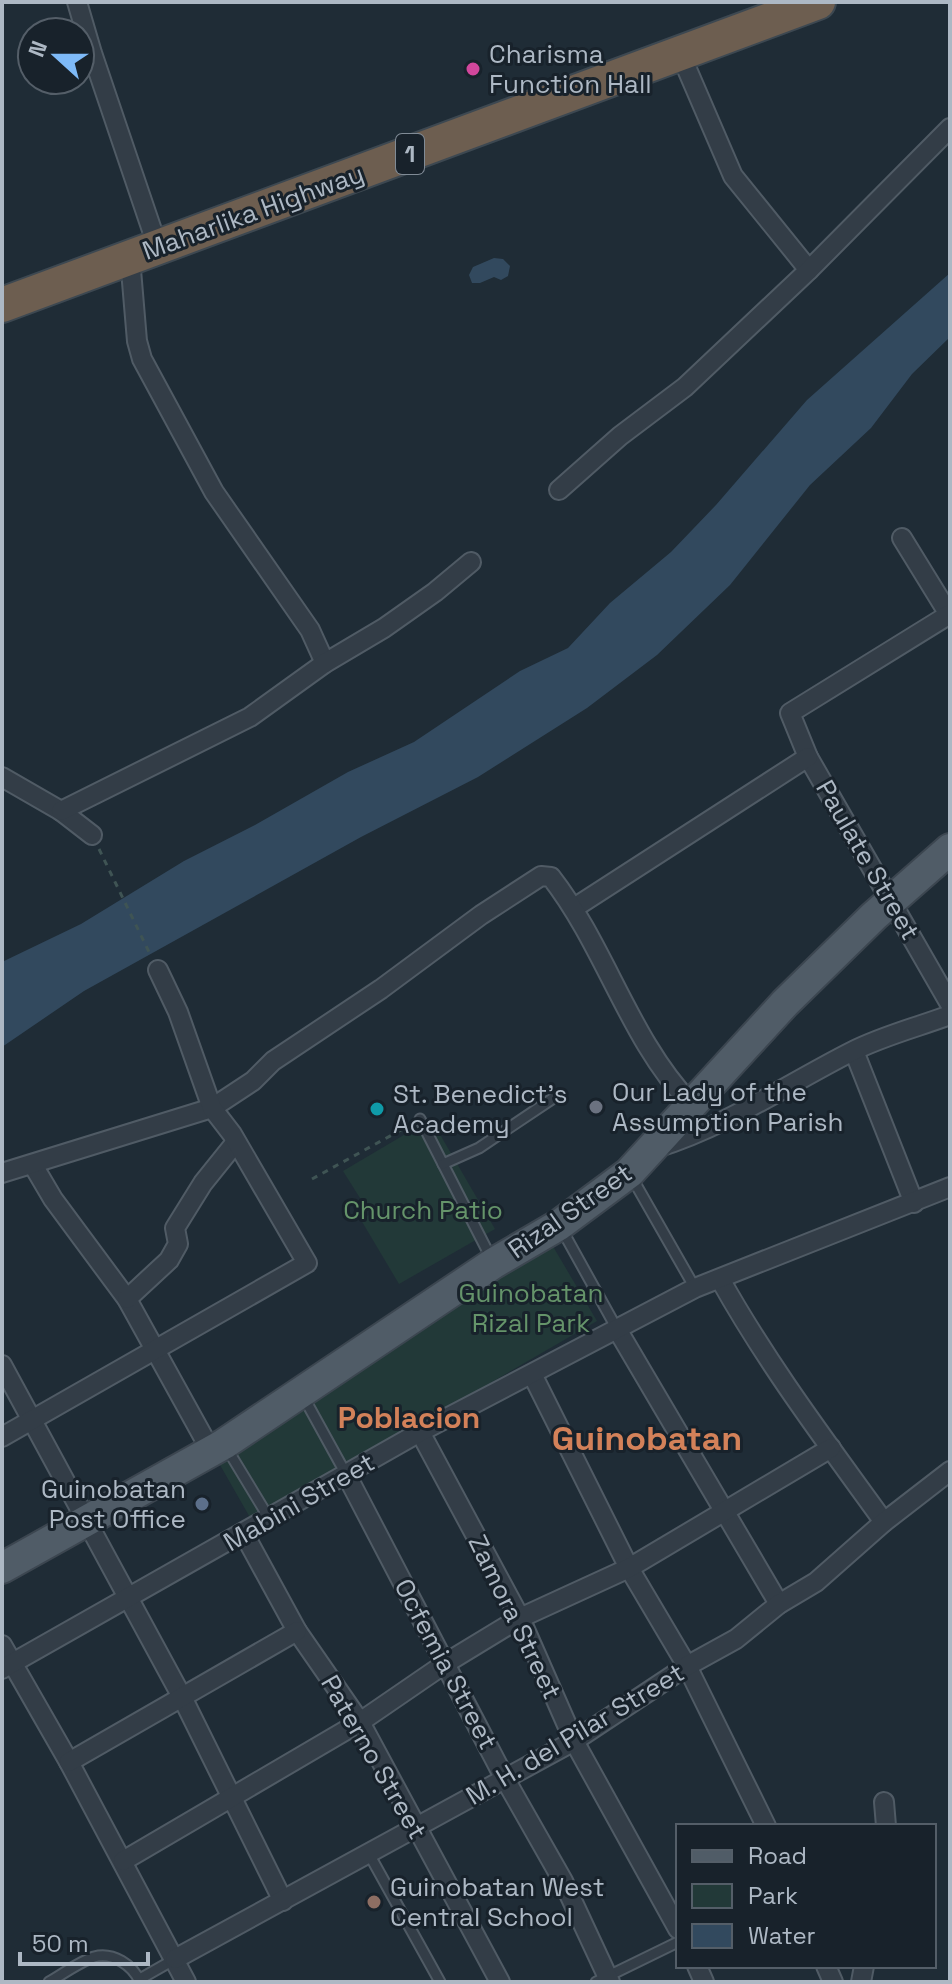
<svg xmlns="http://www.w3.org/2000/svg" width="952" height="1984" font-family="'Space Grotesk',sans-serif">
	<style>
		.green { fill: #223938 }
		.water { fill: #32495e }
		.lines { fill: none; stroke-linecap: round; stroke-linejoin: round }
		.lane-casing { stroke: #505b65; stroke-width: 13 }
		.street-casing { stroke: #505b65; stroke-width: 22 }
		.primary-casing { stroke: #3c4650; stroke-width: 34 }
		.highway-casing { stroke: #3d4851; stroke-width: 38 }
		.path { stroke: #3f5454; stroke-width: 3; stroke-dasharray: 6 6; stroke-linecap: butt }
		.lane { stroke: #333d47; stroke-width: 9 }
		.street { stroke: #333d47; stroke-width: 18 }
		.primary { stroke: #505c67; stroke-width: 30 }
		.highway { stroke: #6d5e50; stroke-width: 34 }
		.hotel-dot { fill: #d1479c; stroke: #18222b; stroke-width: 3 }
		.worship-dot { fill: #6b7280; stroke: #18222b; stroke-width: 3 }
		.culture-dot { fill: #0f9aa8; stroke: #18222b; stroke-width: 3 }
		.service-dot { fill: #5c6f8a; stroke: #18222b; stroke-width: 3 }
		.education-dot { fill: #8d6e63; stroke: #18222b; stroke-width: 3 }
		.labels { text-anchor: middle; stroke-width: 6; stroke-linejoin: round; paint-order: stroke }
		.shield { fill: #18222b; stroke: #808b96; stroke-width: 2 }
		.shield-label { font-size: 24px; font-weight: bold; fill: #adb8c4 }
		.poi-label { font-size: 26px; fill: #adb8c4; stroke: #18222b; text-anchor: start }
		.street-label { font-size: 26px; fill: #adb8c4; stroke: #18222b }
		.park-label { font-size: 26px; fill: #65946a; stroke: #18222b }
		.quarter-label { font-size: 30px; font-weight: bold; fill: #d38159; stroke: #18222b }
		.district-label { font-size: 34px; font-weight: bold; fill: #d38159; stroke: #18222b }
	</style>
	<rect width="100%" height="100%" fill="#1f2c36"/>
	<g class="green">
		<path d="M431,1119L495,1229L399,1284L361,1220L370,1214L343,1171Z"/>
		<path d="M551,1243L597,1321L252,1521L216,1458Z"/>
	</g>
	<g class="water">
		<path d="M494,258L503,259L510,266L508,276L501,280L494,277L480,283H472L469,275L473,267Z"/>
		<path d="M950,273V337L912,374L871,428L810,485L730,585L657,655L587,708L478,777L361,837L84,991L2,1047V962L81,924L184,861L255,825L348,772L414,742L520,671L568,648L610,603L671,552L716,505L807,400Z"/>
	</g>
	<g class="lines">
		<g class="lane-casing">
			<g id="lane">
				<path d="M420,1119L491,1258"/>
				<path d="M443,1164L479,1148L558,1095"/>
				<path d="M631,1176L695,1288"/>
				<path d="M561,1228L617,1329"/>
				<path d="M303,1396L346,1474"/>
				<path d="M226,1447L269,1518"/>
				<path d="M369,1854L440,1982"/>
				<path d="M140,1979L175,1959"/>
				<path d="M49,1982C63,1974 79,1962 94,1957C113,1952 133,1965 140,1982"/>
				<path d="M596,1982L678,1942"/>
			</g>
		</g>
		<g class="street-casing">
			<g id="street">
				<path d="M77,2L92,53L158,248"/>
				<path d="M680,53L733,176L809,270"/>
				<path d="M130,258L137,341L142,359L214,492L310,630L325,663"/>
				<path d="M559,490L620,436L685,387L809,270L950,128"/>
				<path d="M902,538L950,616"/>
				<path d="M950,614L790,713L808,757L950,1004"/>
				<path d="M2,777L61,811L92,835"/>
				<path d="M61,811L250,717L325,663L384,628L435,592L471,562"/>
				<path d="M574,908L808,757"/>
				<path d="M854,1051L914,1203"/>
				<path d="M656,1148C727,1126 786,1085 851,1052C882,1036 918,1027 950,1015"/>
				<path d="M33,1165L53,1199L127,1299L211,1451"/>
				<path d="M2,1173L212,1108L253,1081L273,1061L381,989L481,915L541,876L551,877C606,948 629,1039 691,1104"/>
				<path d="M720,1279C768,1365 827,1443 884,1522"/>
				<path d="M127,1299L169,1260L178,1244L175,1228L203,1183L236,1142"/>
				<path d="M617,1329L779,1604"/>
				<path d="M2,1365L182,1697L283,1901"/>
				<path d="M532,1374L629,1568L687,1666L766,1826"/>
				<path d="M420,1432L520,1618L574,1741L678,1929"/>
				<path d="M2,1437L307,1263L232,1134L212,1108L178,1012L158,970"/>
				<path d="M346,1474L505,1779L563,1881L610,1982"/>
				<path d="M244,1534L297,1631L360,1722L500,1982"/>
				<path d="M2,1645L69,1762L186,1982"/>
				<path d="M2,1669L420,1432L695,1288L950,1187"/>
				<path d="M69,1762L297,1631"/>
				<path d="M884,1802L886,1826"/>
				<path d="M123,1861L360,1722L446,1663L520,1618L629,1568L831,1448"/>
				<path d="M175,1959L574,1741L687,1666L736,1639L779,1604L816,1582L884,1522L950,1471"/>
				<path d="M697,1966L704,1982"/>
				<path d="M826,1966L833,1982"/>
				<path d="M861,1982L864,1966"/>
			</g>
		</g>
		<g class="primary-casing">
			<path id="primary" d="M2,1568L224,1444L494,1263L559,1225L629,1173L785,1003L874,916L950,849"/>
		</g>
		<g class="highway-casing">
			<path id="highway" d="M2,305L818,2"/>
		</g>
		<g class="path">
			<path d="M99,849L150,954"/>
			<path d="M312,1179L410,1125"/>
		</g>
		<use href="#lane" class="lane"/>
		<use href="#street" class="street"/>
		<use href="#primary" class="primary"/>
		<use href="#highway" class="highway"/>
	</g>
	<circle class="hotel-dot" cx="473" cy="69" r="8"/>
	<circle class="worship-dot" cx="596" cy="1107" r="8"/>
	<circle class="culture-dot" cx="377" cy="1109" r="8"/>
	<circle class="service-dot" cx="202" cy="1504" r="8"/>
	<circle class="education-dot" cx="374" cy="1902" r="8"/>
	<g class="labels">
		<rect class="shield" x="396" y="134" width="28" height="40" rx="6"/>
		<g class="shield-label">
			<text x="410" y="162">1</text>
		</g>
		<g class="poi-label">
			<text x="489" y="63">Charisma<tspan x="489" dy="30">Function Hall</tspan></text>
			<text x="612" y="1101">Our Lady of the<tspan x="612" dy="30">Assumption Parish</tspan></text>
			<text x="393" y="1103">St. Benedict's<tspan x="393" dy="30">Academy</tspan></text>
			<text x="186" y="1498" text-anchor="end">Guinobatan<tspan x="186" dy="30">Post Office</tspan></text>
			<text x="390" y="1896">Guinobatan West<tspan x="390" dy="30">Central School</tspan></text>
		</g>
		<g class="street-label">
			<text transform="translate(253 212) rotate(-20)" y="9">Maharlika Highway</text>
			<text transform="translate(868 860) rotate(60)" y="9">Paulate Street</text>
			<text transform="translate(570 1211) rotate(-35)" y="9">Rizal Street</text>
			<text transform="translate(299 1502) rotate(-30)" y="9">Mabini Street</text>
			<text transform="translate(515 1617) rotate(64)" y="9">Zamora Street</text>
			<text transform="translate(446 1664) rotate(62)" y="9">Ocfemia Street</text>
			<text transform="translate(575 1734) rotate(-31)" y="9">M. H. del Pilar Street</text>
			<text transform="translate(374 1757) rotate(60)" y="9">Paterno Street</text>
		</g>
		<g class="park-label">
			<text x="423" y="1219">Church Patio</text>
			<text x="531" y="1302">Guinobatan<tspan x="531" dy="30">Rizal Park</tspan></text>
		</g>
		<g class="quarter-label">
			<text x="409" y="1428">Poblacion</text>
		</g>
		<g class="district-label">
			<text x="647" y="1450">Guinobatan</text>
		</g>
	</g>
	<rect width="952" height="1984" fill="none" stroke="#adb8c4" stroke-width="8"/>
	<rect x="676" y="1824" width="260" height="144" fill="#18222b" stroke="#545e68" stroke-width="2"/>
	<rect x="692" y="1850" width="40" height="12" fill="#505c67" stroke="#545e68" stroke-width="2"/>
	<text x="748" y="1864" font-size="24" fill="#adb8c4">Road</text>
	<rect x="692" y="1884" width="40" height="24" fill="#223938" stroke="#545e68" stroke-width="2"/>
	<text x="748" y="1904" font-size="24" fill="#adb8c4">Park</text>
	<rect x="692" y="1924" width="40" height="24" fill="#32495e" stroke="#545e68" stroke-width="2"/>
	<text x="748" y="1944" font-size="24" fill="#adb8c4">Water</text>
	<g transform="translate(56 56) rotate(291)"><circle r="38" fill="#18222b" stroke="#545e68" stroke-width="2"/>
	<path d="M0-6L14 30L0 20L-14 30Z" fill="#7ebaf8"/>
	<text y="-12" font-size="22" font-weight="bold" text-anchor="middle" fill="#adb8c4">N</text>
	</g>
	<path d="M20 1952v12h128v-12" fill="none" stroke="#adb8c4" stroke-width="4"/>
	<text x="32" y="1952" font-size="24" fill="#adb8c4" stroke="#18222b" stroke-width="6" paint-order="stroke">50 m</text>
</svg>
